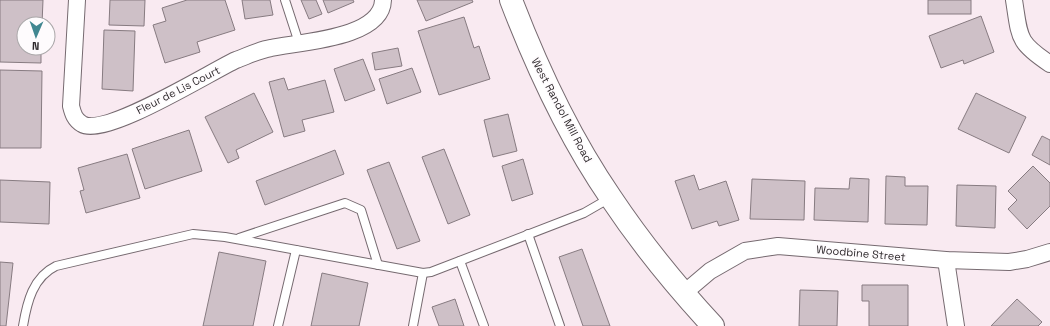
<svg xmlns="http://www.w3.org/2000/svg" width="1050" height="326" font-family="'Space Grotesk',sans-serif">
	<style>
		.building { fill: #cec0c7; stroke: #877b81 }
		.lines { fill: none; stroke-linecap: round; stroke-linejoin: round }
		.service-casing { stroke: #766a70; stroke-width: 10 }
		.minor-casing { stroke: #766a70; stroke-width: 18 }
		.secondary-casing { stroke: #766a70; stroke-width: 24 }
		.service { stroke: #fff; stroke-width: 8 }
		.minor { stroke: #fff; stroke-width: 16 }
		.secondary { stroke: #fff; stroke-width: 22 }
		.labels { text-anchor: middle; stroke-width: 3.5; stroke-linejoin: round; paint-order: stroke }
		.street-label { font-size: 11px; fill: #2d282b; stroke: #fefbfd }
	</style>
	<rect width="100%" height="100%" fill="#f9eaf1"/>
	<g class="building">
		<path d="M0,0H43L42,24H24V48H41V63L0,62Z"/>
		<path d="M110,0H145L144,26L109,25Z"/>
		<path d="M187,0H225L235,30L197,42L200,52L165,63L153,25L166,21L162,8Z"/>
		<path d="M242,0H270L273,15L245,19Z"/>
		<path d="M301,0H316L322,14L309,19Z"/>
		<path d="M323,0H353L354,2L328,13Z"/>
		<path d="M417,0H472L473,2L426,21Z"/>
		<rect x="928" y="0" width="43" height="14"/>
		<path d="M981,16L994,52L964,64L963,60L941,68L929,36Z"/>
		<path d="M464,17L474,48L479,46L490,79L439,95L418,31Z"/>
		<path d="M104,30L135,31L133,91L102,89Z"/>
		<path d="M398,48L402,66L375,70L372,53Z"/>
		<path d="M363,59L375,90L345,101L334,69Z"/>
		<path d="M412,68L421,92L387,104L379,79Z"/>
		<path d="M0,70L42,71L41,148H0Z"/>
		<path d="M284,78L288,90L325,80L334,112L302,120L305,131L284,137L269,82Z"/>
		<path d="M254,93L273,132L236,150L239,158L228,163L205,117Z"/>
		<path d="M976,93L1026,117L1009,153L958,129Z"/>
		<path d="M508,114L517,151L493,157L484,120Z"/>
		<path d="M189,130L202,171L145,189L132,149Z"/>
		<path d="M1042,136L1050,140V165L1032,155Z"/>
		<path d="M444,149L470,215L448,224L422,157Z"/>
		<path d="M335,150L344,174L265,205L256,181Z"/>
		<path d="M127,154L140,198L86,213L80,191L84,190L78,168Z"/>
		<path d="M523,159L533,194L512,201L502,166Z"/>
		<path d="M389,162L420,241L397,249L367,170Z"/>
		<path d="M1033,166L1050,183V206L1027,229L1008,209L1017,200L1008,191Z"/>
		<path d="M694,175L699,190L726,181L739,220L719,226L717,221L692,229L675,181Z"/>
		<path d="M886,176L905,177V186H928L927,225L885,224Z"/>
		<path d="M850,178L869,179L868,222L814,220L815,188L849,189Z"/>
		<path d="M752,179L805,181L804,220L750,219Z"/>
		<path d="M0,180L50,182L49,224L0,222Z"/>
		<path d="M957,185L996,186L995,228L956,226Z"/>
		<path d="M582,249L610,326H583L559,257Z"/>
		<path d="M219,252L266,261L253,326H203Z"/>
		<path d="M0,262L13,263L6,326H0Z"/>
		<path d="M322,273L368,283L359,326H311Z"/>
		<path d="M862,285H908V326H869V301H862Z"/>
		<path d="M800,290L838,291L837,326H799Z"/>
		<path d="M455,299L464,326H439L432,307Z"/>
		<path d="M1017,299L1042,322L1038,326H991Z"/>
	</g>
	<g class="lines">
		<g class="service-casing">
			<g id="service">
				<path d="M285,0L299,43"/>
				<path d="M528,234L560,326"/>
				<path d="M239,238L345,203L361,210L378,265"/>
				<path d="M460,261L484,326"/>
				<path d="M23,326C27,302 33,277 56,266L193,234L225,237L423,273L431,272L584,213L610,198"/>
				<path d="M278,326L296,250"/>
				<path d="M413,326L423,273"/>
			</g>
		</g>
		<g class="minor-casing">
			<g id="minor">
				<path d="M77,0L71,106C73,114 75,120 82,124C105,138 210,72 236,60C247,56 259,50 271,48C298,42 382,39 383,0"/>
				<path d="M1014,0C1020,38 1017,42 1050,64"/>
				<path d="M946,260L956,326"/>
				<path d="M684,293L710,271L745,251L778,246L946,260L1009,262L1027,259L1050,252"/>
			</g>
		</g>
		<g class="secondary-casing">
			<path id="secondary" d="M511,0C537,68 569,137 611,198C641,243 676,286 713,326"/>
		</g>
		<use href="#service" class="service"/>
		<use href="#minor" class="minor"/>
		<use href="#secondary" class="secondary"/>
	</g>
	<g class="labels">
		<g class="street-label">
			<text transform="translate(178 90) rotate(-27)" y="4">Fleur de Lis Court</text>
			<text transform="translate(562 110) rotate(62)" y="4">West Randol Mill Road</text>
			<text transform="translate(861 253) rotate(5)" y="4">Woodbine Street</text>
		</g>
	</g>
	<g transform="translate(36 36) rotate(182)"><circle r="19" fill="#fefbfd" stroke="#aaa7a9"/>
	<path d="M0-3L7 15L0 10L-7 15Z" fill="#418791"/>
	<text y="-6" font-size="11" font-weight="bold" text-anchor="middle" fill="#2d282b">N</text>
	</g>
</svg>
